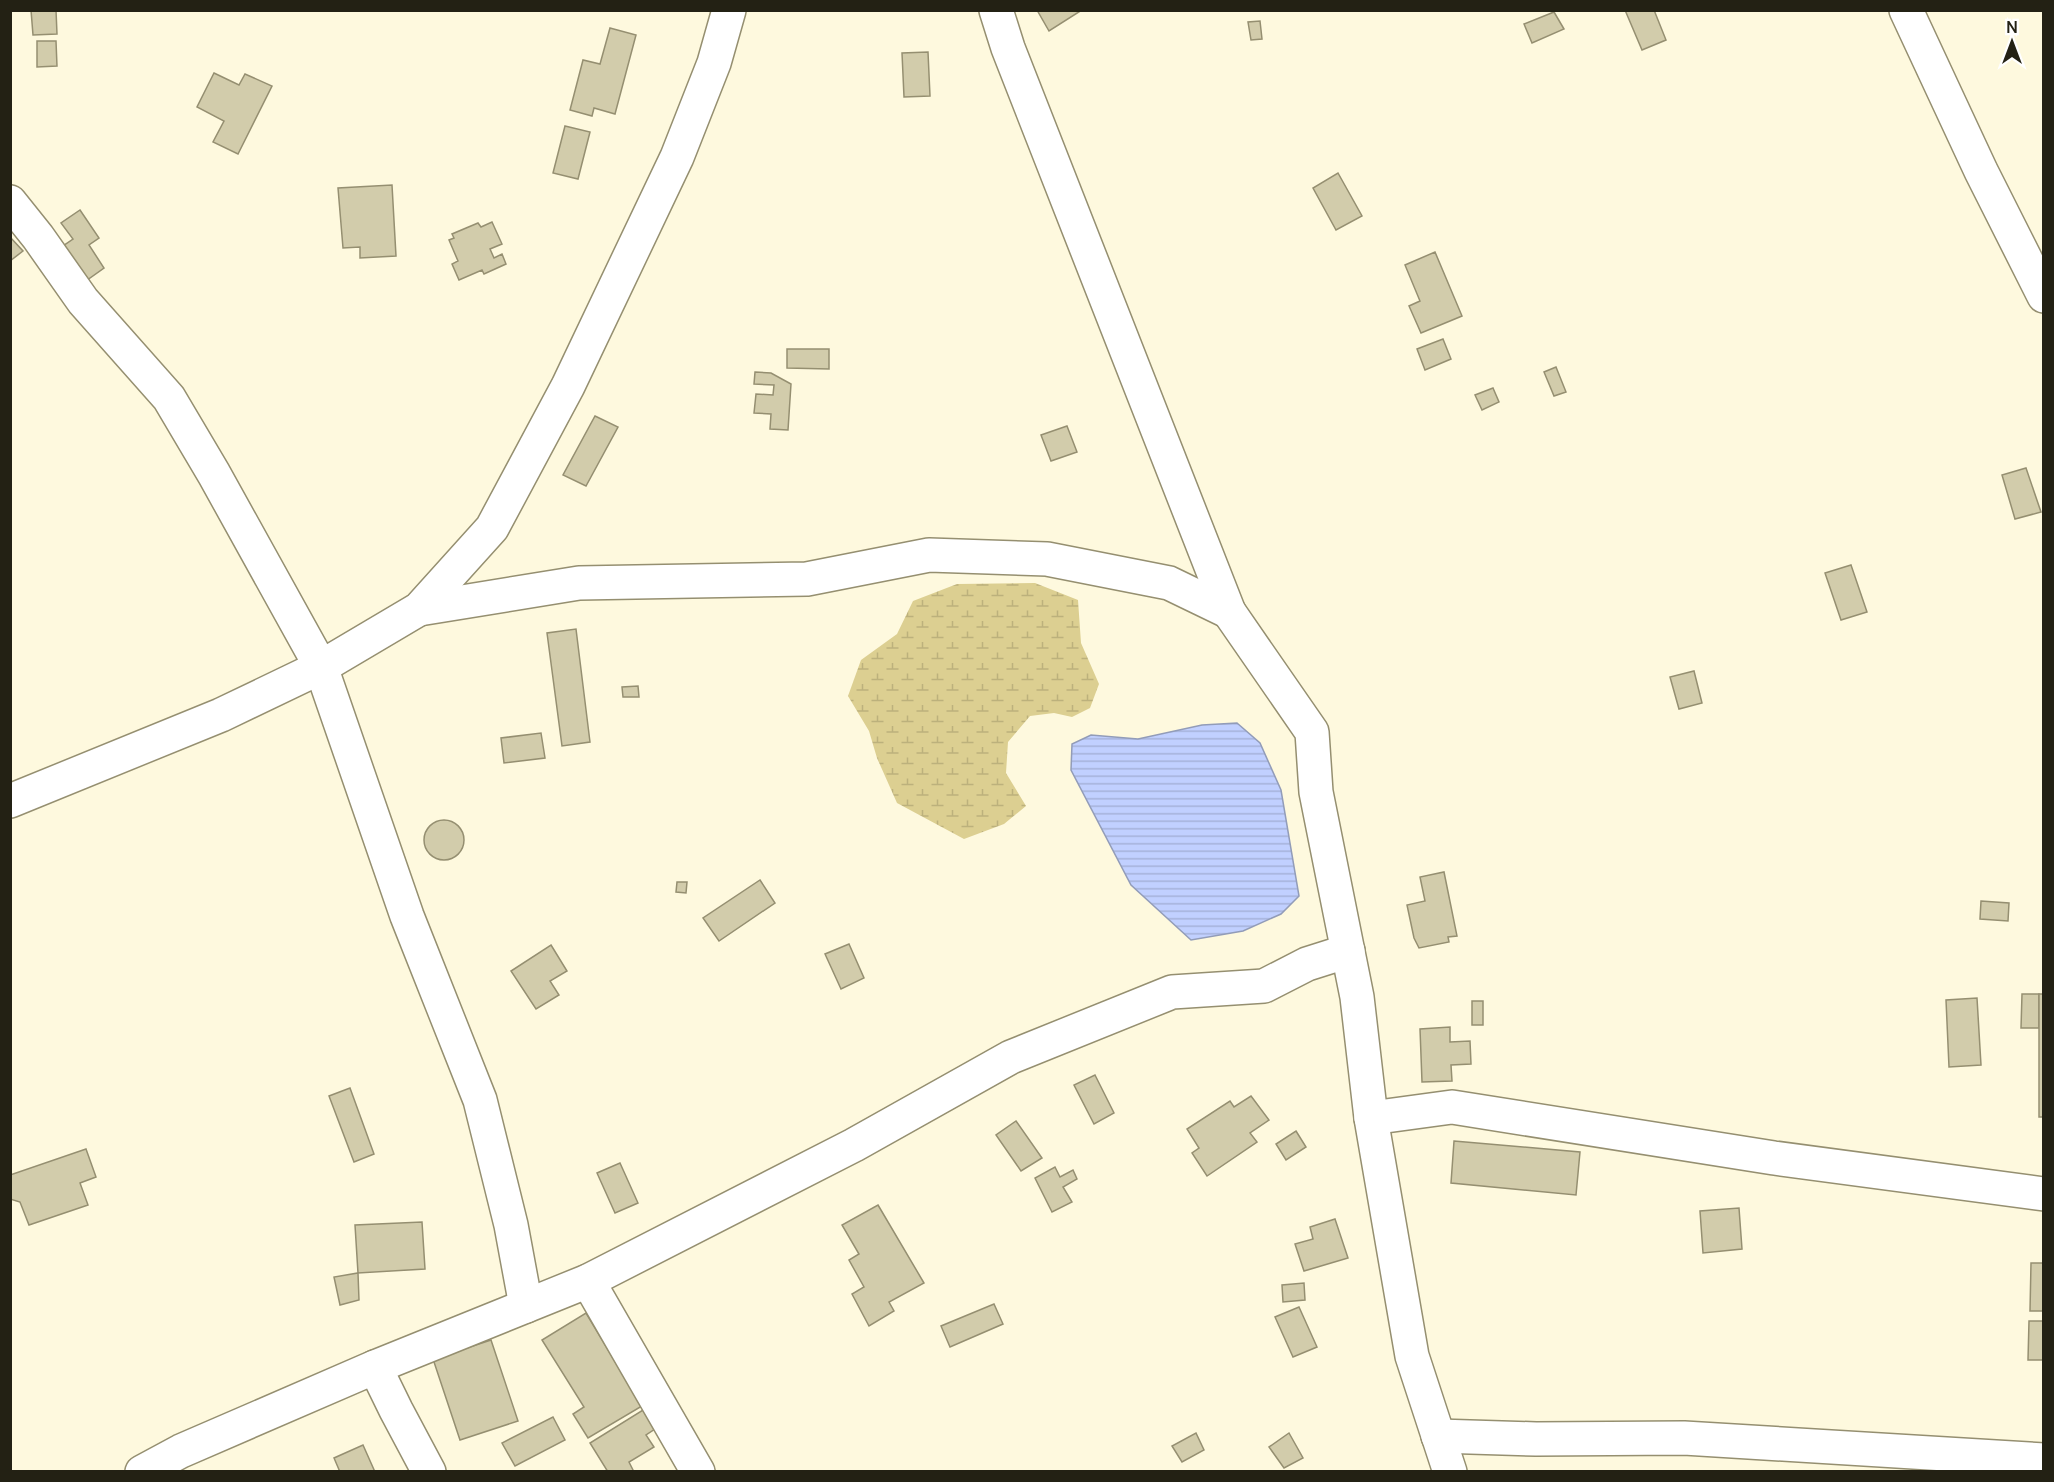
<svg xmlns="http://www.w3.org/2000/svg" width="2054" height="1482" font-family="Manrope,sans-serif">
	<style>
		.wetland { fill: url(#wetland-marsh) }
		.water { fill: url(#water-rules); stroke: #929cb8; stroke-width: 1.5 }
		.building { fill: #d2ccab; stroke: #958f71; stroke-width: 1.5 }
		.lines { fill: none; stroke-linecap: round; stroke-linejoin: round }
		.minor-casing { stroke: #958f70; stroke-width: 36 }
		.minor { stroke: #fff; stroke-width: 33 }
	</style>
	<defs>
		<pattern id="wetland-marsh" width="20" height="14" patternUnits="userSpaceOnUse" patternTransform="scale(1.5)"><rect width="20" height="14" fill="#dccf91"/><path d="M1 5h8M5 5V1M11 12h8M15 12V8" fill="none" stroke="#bcb17c"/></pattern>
		<pattern id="water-rules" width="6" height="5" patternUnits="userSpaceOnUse" patternTransform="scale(1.5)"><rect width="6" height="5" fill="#c1d0ff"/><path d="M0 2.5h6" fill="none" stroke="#a6b2da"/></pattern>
	</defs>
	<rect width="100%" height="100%" fill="#fef9de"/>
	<path class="wetland" d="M1035,583L1078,600L1081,643L1099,684L1090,708L1072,717L1054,713L1030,716L1008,742L1006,773L1026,806L1004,824L964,839L897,803L877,758L869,731L848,696L861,660L897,634L913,601L957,584Z"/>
	<path class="water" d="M1237,723L1260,743L1281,790L1299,896L1281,914L1243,931L1191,940L1131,885L1071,770L1072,744L1091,735L1138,739L1202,725Z"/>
	<g class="building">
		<path d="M31,10H56L57,34L33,35Z"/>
		<path d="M1037,10H1082L1049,31Z"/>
		<path d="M1625,10H1654L1666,40L1642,50Z"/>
		<path d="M1554,12L1564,29L1532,43L1524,24Z"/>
		<path d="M1260,21L1262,39L1251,40L1248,22Z"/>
		<path d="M610,28L636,35L615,114L594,108L592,116L570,110L583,60L600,64Z"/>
		<path d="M37,41H56L57,66L37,67Z"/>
		<path d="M928,52L930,96L904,97L902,53Z"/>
		<path d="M214,73L239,85L245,74L272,86L238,154L213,142L224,121L197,107Z"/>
		<path d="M565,126L590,132L578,179L553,173Z"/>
		<path d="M1338,173L1362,216L1336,230L1313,188Z"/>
		<path d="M392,185L396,256L360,258V247L343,248L338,188Z"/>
		<path d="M80,210L99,238L89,245L104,268L83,283L60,248L73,239L61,223Z"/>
		<path d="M492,222L502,244L490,249L494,258L502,254L506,264L484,274L482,270L459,280L452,264L458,261L449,240L454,238L452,234L478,223L481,227Z"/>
		<path d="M10,237L23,251L10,261Z"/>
		<path d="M1435,252L1462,316L1421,333L1409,306L1420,301L1405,265Z"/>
		<path d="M1443,339L1451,359L1425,370L1417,349Z"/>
		<path d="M787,349H829V369L787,368Z"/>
		<path d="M1556,367L1566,392L1554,396L1544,372Z"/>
		<path d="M755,372L771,373L791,384L788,430L770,429L771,414L754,413L756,394L773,395L774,385L754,384Z"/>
		<path d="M1493,388L1499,402L1482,410L1475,395Z"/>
		<path d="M595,416L618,427L586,486L563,475Z"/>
		<path d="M1067,426L1077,452L1051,461L1041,435Z"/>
		<path d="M2026,468L2041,512L2015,519L2002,475Z"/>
		<path d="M1851,565L1867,612L1841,620L1825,573Z"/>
		<path d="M576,629L590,742L562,746L547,633Z"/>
		<path d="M1694,671L1702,703L1679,709L1670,677Z"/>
		<path d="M638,686L639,697H623L622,687Z"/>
		<path d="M541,733L545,758L504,763L501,738Z"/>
		<circle cx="444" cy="840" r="20"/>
		<path d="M1444,872L1457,936L1448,937L1449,942L1419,948L1414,938L1407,905L1425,901L1420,877Z"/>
		<path d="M760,880L775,903L719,941L703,918Z"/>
		<path d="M677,882H687L686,893L676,892Z"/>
		<path d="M1981,901L2009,903L2008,921L1980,919Z"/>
		<path d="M849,944L864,978L841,989L825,954Z"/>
		<path d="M551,945L567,971L550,981L559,995L536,1009L511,971Z"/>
		<path d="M2022,994H2039V1028H2021Z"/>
		<rect x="2039" y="994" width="5" height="123"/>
		<path d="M1977,998L1981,1065L1949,1067L1946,1000Z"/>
		<rect x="1472" y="1001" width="11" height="24"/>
		<path d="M1450,1027V1042L1470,1041L1471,1064L1451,1065L1452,1081L1422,1082L1420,1029Z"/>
		<path d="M1095,1075L1114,1113L1094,1124L1074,1085Z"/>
		<path d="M350,1088L374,1154L354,1162L329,1096Z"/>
		<path d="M1251,1096L1269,1120L1250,1133L1257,1142L1207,1176L1192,1153L1199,1148L1187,1129L1230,1101L1234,1107Z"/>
		<path d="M1016,1121L1042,1158L1021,1171L996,1135Z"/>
		<path d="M1296,1131L1306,1147L1286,1160L1276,1144Z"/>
		<path d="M1454,1141L1580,1152L1576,1195L1451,1183Z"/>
		<path d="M86,1149L96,1177L80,1183L88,1205L29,1225L20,1202L10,1199V1175Z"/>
		<path d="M620,1163L638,1203L615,1213L597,1173Z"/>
		<path d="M1055,1167L1060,1177L1073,1170L1077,1179L1063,1187L1072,1202L1052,1212L1035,1178Z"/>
		<path d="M878,1205L924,1283L889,1302L894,1311L869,1326L852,1294L864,1287L849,1260L859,1254L842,1225Z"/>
		<path d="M1739,1208L1742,1249L1703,1253L1700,1211Z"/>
		<path d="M1335,1219L1348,1258L1304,1271L1295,1244L1313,1239L1310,1227Z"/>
		<path d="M422,1222L425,1269L358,1273L355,1225Z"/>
		<path d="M2031,1263H2044V1311H2030Z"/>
		<path d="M358,1273L359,1300L340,1305L334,1277Z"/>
		<path d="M1304,1283L1305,1300L1283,1302L1282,1285Z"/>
		<path d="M994,1304L1003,1324L950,1347L941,1326Z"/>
		<path d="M1299,1307L1317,1347L1293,1357L1275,1317Z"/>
		<path d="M586,1313L642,1406L588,1438L573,1414L584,1407L542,1340Z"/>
		<path d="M2029,1321H2044V1360H2028Z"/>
		<path d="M491,1340L518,1421L460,1440L433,1359Z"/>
		<path d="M643,1410L655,1429L646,1435L654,1447L629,1462L634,1472H608L590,1443Z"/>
		<path d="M553,1417L565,1440L515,1466L502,1443Z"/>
		<path d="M1196,1433L1204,1450L1182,1462L1172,1446Z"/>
		<path d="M1289,1433L1303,1458L1284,1468L1269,1447Z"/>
		<path d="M363,1445L375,1472H340L334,1458Z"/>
	</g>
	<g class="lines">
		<g class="minor-casing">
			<g id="minor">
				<path d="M996,10L1008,48L1229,612L1312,732L1316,792L1357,997L1371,1118L1412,1356L1450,1472"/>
				<path d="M1906,10L1981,171L2044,296"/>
				<path d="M10,202L38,237L83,301L169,398L214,474L321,667L407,916L480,1100L511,1225L526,1306"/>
				<path d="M419,609L579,583L807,579L929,555L1047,559L1169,583L1229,612"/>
				<path d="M10,801L221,715L321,667L419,609L492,528L568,386L677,157L714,63L729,10"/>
				<path d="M1371,1118L1452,1107L1774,1158L2044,1194"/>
				<path d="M588,1281L698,1472"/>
				<path d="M375,1367L396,1410L429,1472"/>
				<path d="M1438,1436L1536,1439L1684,1438L2044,1460"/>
				<path d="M142,1472L181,1451L375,1367L588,1281L854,1145L1011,1057L1172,992L1264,986L1307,964L1348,951"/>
			</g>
		</g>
		<use href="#minor" class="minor"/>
	</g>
	<rect width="2054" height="1482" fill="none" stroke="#232114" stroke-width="24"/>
	<g transform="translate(2012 42)" stroke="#ffffff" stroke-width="4.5" paint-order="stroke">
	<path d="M0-4.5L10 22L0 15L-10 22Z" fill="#232114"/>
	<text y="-9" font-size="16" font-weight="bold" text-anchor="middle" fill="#232114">N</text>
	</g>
</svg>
